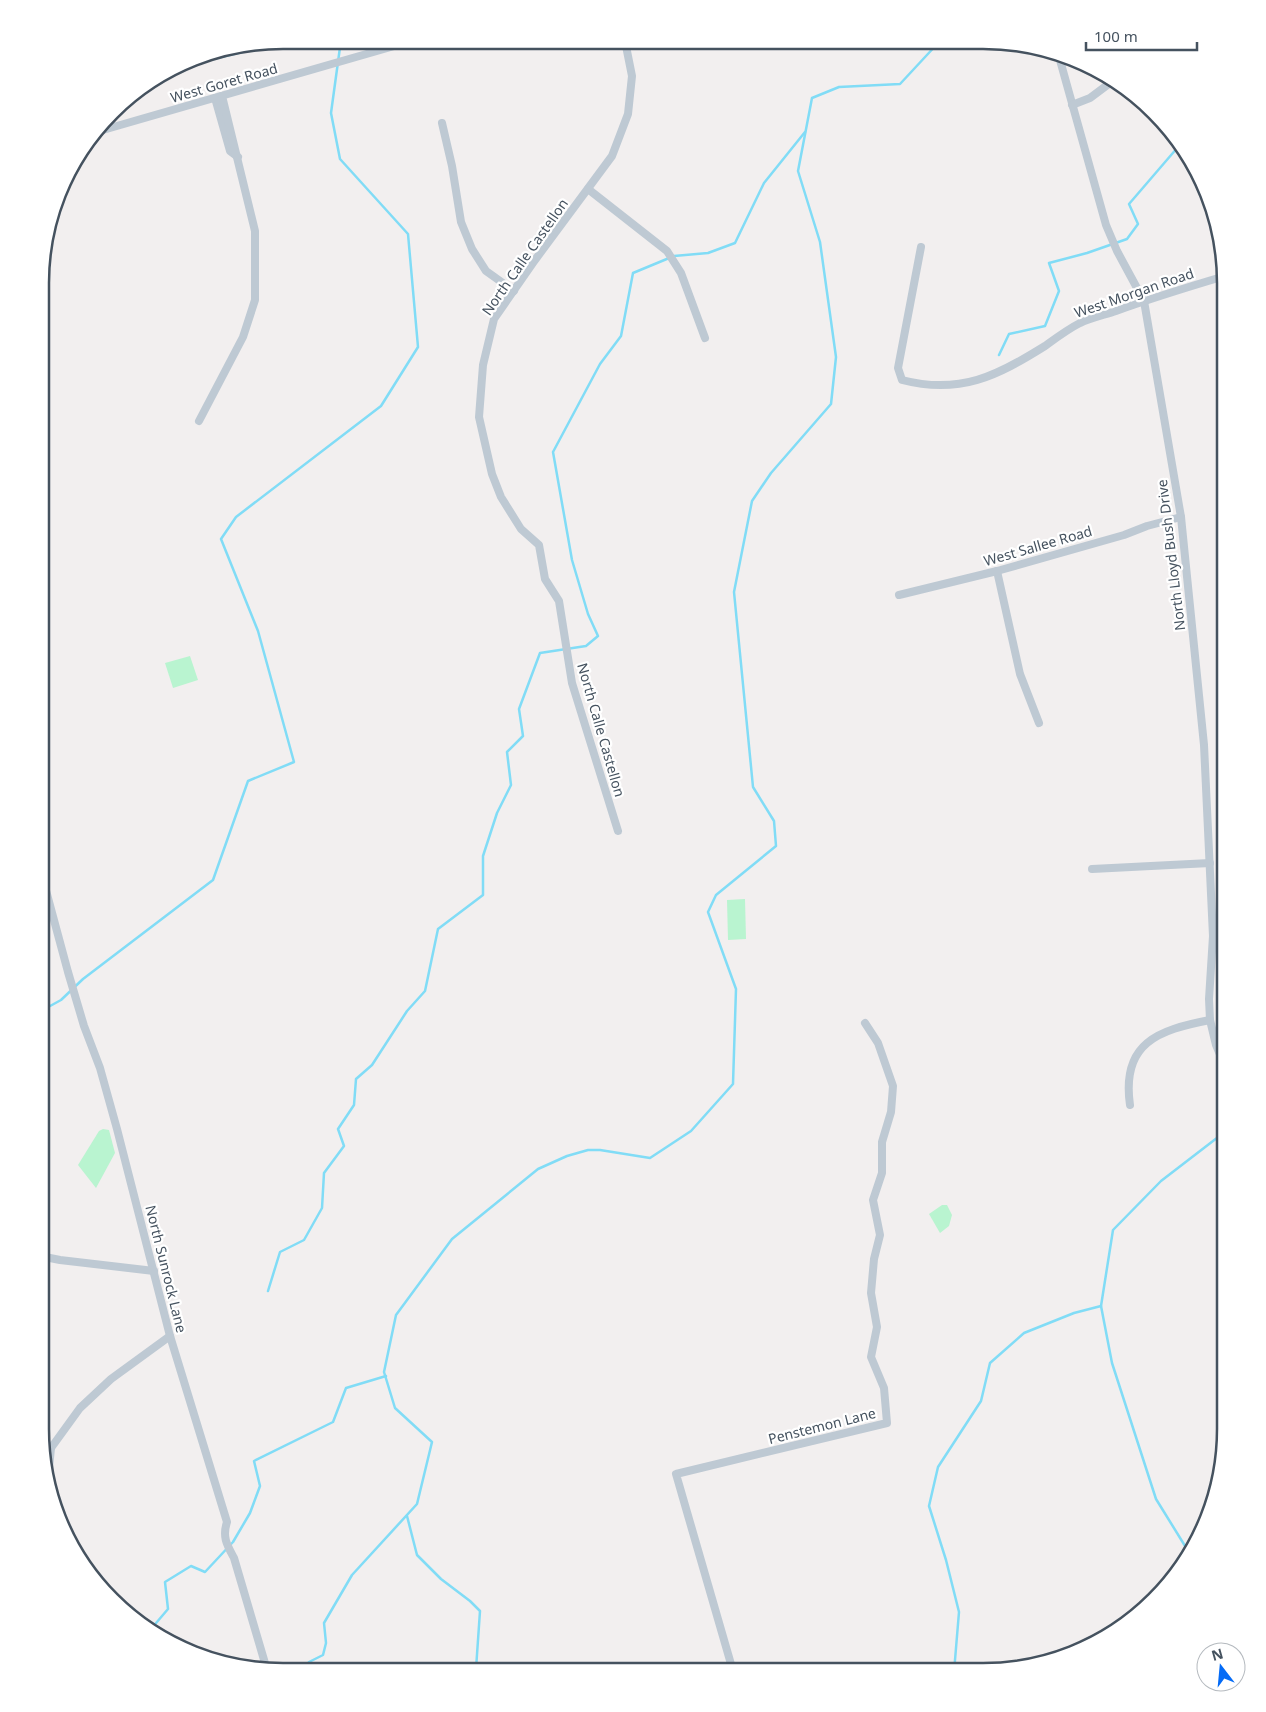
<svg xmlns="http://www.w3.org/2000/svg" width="1266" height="1712" font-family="'Noto Sans',sans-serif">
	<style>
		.green { fill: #b9f4d0 }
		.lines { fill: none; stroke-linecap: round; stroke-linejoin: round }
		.stream { stroke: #81dcf6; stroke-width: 2.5 }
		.minor { stroke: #bec9d3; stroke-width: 8 }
		.labels { text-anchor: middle; stroke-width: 4.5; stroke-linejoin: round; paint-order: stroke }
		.street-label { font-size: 14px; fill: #45525f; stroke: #fff }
		.rim { fill: none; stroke: #45525f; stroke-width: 2.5 }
	</style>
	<rect width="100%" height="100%" fill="#f2efef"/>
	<g class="green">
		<path d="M190,656L198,680L173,688L165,663Z"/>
		<path d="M745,899L746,939L728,940L727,900Z"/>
		<path d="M103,1129L109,1130L115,1153L96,1188L78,1165L99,1131Z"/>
		<path d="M942,1205H947L952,1215L949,1226L940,1233L929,1214Z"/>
	</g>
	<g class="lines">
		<g class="stream">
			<path d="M180,67L271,45L274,41"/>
			<path d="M117,108L122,106L127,98"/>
			<path d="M999,355L1009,334L1045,326L1059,291L1049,263L1087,253L1127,239L1138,224L1129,204L1178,147"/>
			<path d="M41,1011L61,1000L83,979L213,880L248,781L294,762L258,631L221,539L236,517L381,406L418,347L408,234L340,159L331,113L341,40"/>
			<path d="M268,1291L280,1252L304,1240L322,1208L324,1173L344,1146L338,1129L354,1105L356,1079L372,1065L407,1011L425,991L438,929L483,895V856L497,813L511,785L507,752L523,736L519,709L540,653L586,646L598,636L588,614L572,560L553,452L600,364L621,336L633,273L674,256L708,253L735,243L764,183L805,132"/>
			<path d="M407,1516L417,1555L441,1579L470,1601L480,1611L476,1669L479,1671"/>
			<path d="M1190,1554L1156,1499L1112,1363L1101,1306L1113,1230L1161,1181L1226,1131"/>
			<path d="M141,1625L151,1629L168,1609L165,1582L191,1566L205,1572L233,1542L250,1513L260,1486L254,1461L333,1422L346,1388L386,1376"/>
			<path d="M303,1670L309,1662L323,1655L326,1643L324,1623L352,1575L417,1504L432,1442L395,1408L384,1372L396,1315L452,1239L538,1169L567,1156L588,1150H600L650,1158L691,1131L733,1084L736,989L708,912L716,895L776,846L774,821L753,787L734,592L752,501L771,473L831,404L836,357L820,242L798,171L812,98L839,87L900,84L939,42"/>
			<path d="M954,1672L959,1612L946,1560L929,1506L938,1467L981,1401L990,1363L1024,1333L1074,1313L1101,1306"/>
		</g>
		<g class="minor">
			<path d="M1058,53L1106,225L1117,251L1144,301L1181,517L1204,745L1213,936L1209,999L1210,1020L1216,1045L1226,1069"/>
			<path d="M215,98L230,151L238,157"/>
			<path d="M1072,105L1090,98L1114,80"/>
			<path d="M442,123L452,166L461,222L472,249L486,271L514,291"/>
			<path d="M96,132L415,40"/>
			<path d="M588,189L667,251L681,273L705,338"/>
			<path d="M921,247L898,368L902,380C960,395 997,376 1045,346C1056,338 1068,329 1080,323C1091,318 1104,315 1116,311C1152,298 1188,287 1225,276"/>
			<path d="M199,421L243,337L255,300V231L222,96"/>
			<path d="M42,446L44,456"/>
			<path d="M997,571L1020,674L1039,723"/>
			<path d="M899,595L997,571L1124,535L1147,526L1181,517"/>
			<path d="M618,831L572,683L559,601L545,579L539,545L521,529L501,497L492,474L479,417L483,365L494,319L535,260L612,156L628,114L632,76L625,41"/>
			<path d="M1092,869L1210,863"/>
			<path d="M41,872L68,972L84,1026L100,1068L117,1129L170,1336L227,1522C222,1537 227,1545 234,1558L267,1670"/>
			<path d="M1130,1105C1121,1043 1158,1030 1210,1020"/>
			<path d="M40,1256L60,1260L154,1271"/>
			<path d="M43,1444L51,1448L80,1408L111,1379L170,1336"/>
			<path d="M49,1468L51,1448"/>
			<path d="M733,1671L676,1474L887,1423L884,1388L871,1357L877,1327L871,1293L874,1259L880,1235L873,1200L882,1173V1142L891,1112L893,1086L878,1043L865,1023"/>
		</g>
	</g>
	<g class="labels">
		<g class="street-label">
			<text transform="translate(224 83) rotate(-16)" y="5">West Goret Road</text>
			<text transform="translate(525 257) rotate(-55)" y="5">North Calle Castellon</text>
			<text transform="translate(1134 293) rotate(-19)" y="5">West Morgan Road</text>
			<text transform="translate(1038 546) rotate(-16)" y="5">West Sallee Road</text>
			<text transform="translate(1171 555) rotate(-97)" y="5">North Lloyd Bush Drive</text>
			<text transform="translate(601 730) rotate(74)" y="5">North Calle Castellon</text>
			<text transform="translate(166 1269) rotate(76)" y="5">North Sunrock Lane</text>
			<text transform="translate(822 1426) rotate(-14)" y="5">Penstemon Lane</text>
		</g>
	</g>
	<path d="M0 0H1266V1712H0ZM283 49H983A234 234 0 0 1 1217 283V1429A234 234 0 0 1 983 1663H283A234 234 0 0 1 49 1429V283A234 234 0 0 1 283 49Z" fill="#fff" fill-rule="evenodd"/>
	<path class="rim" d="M283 49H983A234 234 0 0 1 1217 283V1429A234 234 0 0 1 983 1663H283A234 234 0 0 1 49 1429V283A234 234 0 0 1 283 49Z"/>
	<g transform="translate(1221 1667) rotate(344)"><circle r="24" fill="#ffffff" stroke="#b5babf"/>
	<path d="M0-4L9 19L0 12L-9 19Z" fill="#046bf6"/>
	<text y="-8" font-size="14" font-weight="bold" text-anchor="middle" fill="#45525f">N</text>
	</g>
	<path d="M1086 42v8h111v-8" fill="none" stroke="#45525f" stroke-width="2.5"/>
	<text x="1094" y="42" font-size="15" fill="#45525f" stroke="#ffffff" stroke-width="4" paint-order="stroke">100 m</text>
</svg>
